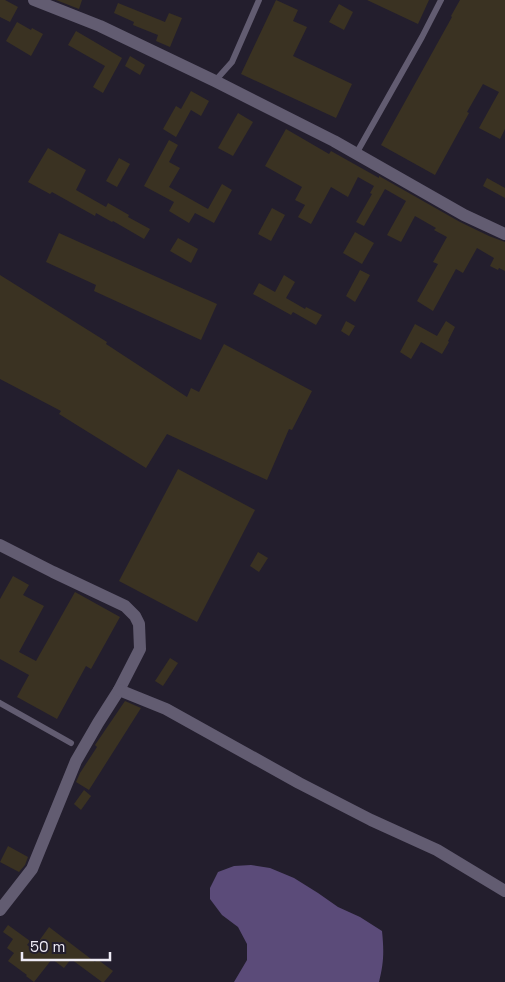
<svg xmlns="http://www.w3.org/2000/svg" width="505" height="982" font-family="'Space Grotesk',sans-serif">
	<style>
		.water { fill: #5b4b79 }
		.building { fill: #3a3222 }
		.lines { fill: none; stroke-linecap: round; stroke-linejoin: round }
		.lane { stroke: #625c71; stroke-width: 6 }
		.street { stroke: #625c71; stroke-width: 12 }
	</style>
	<rect width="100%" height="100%" fill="#231e2d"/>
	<path class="water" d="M251,865L270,868L294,878L318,893L338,907L360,917L382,931C384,951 384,962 379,982H234L247,960V944L238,927L222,915L210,899V888L218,872L234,866Z"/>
	<g class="building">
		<path d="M0,0H5L18,7L10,22L0,17Z"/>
		<path d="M56,0H82L79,9Z"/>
		<path d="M276,0L298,10L293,21L307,27L293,56L352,84L336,118L241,74Z"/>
		<path d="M367,0H429L418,24Z"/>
		<path d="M460,0H505V129L500,139L479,128L499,92L483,84L467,112L469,113L435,175L381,145L452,17L451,16Z"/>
		<path d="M118,3L165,22L169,13L182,18L170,47L156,41L158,35L133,25L134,22L114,13Z"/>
		<path d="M339,4L353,12L344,30L329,22Z"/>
		<path d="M17,22L31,30L32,28L43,34L31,56L6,41Z"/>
		<path d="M76,31L122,58L103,93L93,87L105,66L68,45Z"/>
		<path d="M130,56L145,65L140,75L125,66Z"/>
		<path d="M191,91L209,101L201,116L191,110L176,137L163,129L176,106L181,109Z"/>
		<path d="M238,113L253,122L233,156L218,148Z"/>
		<path d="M286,129L329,154L331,151L379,178V176L460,222L489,236L505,242V271L499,268L498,270L490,266L494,258L477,248L463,273L456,269L433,311L417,301L438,264L433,262L447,237L434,230L436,228L415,216L401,242L387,235L406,201L385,189L364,226L356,222L372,194L370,193L374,186L358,177L348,197L331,187L311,224L298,217L305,205L295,200L302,187L265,166Z"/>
		<path d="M169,140L178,145L169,162L180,168L169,187L208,209L222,184L232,190L214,223L195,213L189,223L169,211L174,202L144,186Z"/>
		<path d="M48,148L86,170L76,190L106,207L108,203L129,215L128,217L150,229L144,239L113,221L112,222L96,213L95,216L52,192L50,194L28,182Z"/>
		<path d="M119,158L130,164L117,187L106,181Z"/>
		<path d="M487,178L505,188V198L483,186Z"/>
		<path d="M272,208L285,215L271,241L258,234Z"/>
		<path d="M355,232L374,243L362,264L343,253Z"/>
		<path d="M59,233L217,304L201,340L94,291L96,285L46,262Z"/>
		<path d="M178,238L198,249L191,263L170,251Z"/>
		<path d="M360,270L370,275L355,302L346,296Z"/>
		<path d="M0,275L107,342L106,344L187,397L191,388L199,392L224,344L312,391L292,430L289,429L267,480L167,434L146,468L59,414L61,411L0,379Z"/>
		<path d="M284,275L295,282L286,298L305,309L306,307L322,315L316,325L293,312L291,315L253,294L259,283L275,292Z"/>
		<path d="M346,321L355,326L349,336L341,331Z"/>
		<path d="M446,321L455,327L448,341L449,342L442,354L421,342L411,359L400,352L415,324L437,336Z"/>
		<path d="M178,469L255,510L197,622L119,581Z"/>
		<path d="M258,552L268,558L259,572L250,566Z"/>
		<path d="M13,576L29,585L23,595L44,606L19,652L36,661L75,592L120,617L91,669L86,666L57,719L17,697L29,675L0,659V599Z"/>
		<path d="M170,658L178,663L163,686L155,681Z"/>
		<path d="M125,701L141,708L89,790L76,782L80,773L97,747L95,745Z"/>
		<path d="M84,790L91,796L81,810L74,804Z"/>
		<path d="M8,846L28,857L25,865L19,872L0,862Z"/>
		<path d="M8,925L30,941L27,945L31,948L32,946L34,948L49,927L95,962L97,959L113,971L104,982H102L71,959L64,968L52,959L34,982L26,976L27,975L8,961L14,953L7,948L13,939L3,932Z"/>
	</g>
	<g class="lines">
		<g class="lane">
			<path d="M215,81L232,62L259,0"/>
			<path d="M356,154L422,37L441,0"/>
			<path d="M0,703L71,743"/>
		</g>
		<g class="street">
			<path d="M34,0L100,26L215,81L334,141L464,215L505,234"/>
			<path d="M0,545L53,572L125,606L135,616L139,624L140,649L119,690L98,723L76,761L32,869L0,910"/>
			<path d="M119,690L166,709L299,783L371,820L437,850L505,891"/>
		</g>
	</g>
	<path d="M22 952v8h88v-8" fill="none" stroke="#eeebf5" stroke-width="2.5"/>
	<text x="30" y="952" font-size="15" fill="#eeebf5" stroke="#231e2d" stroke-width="4" paint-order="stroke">50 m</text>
</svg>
